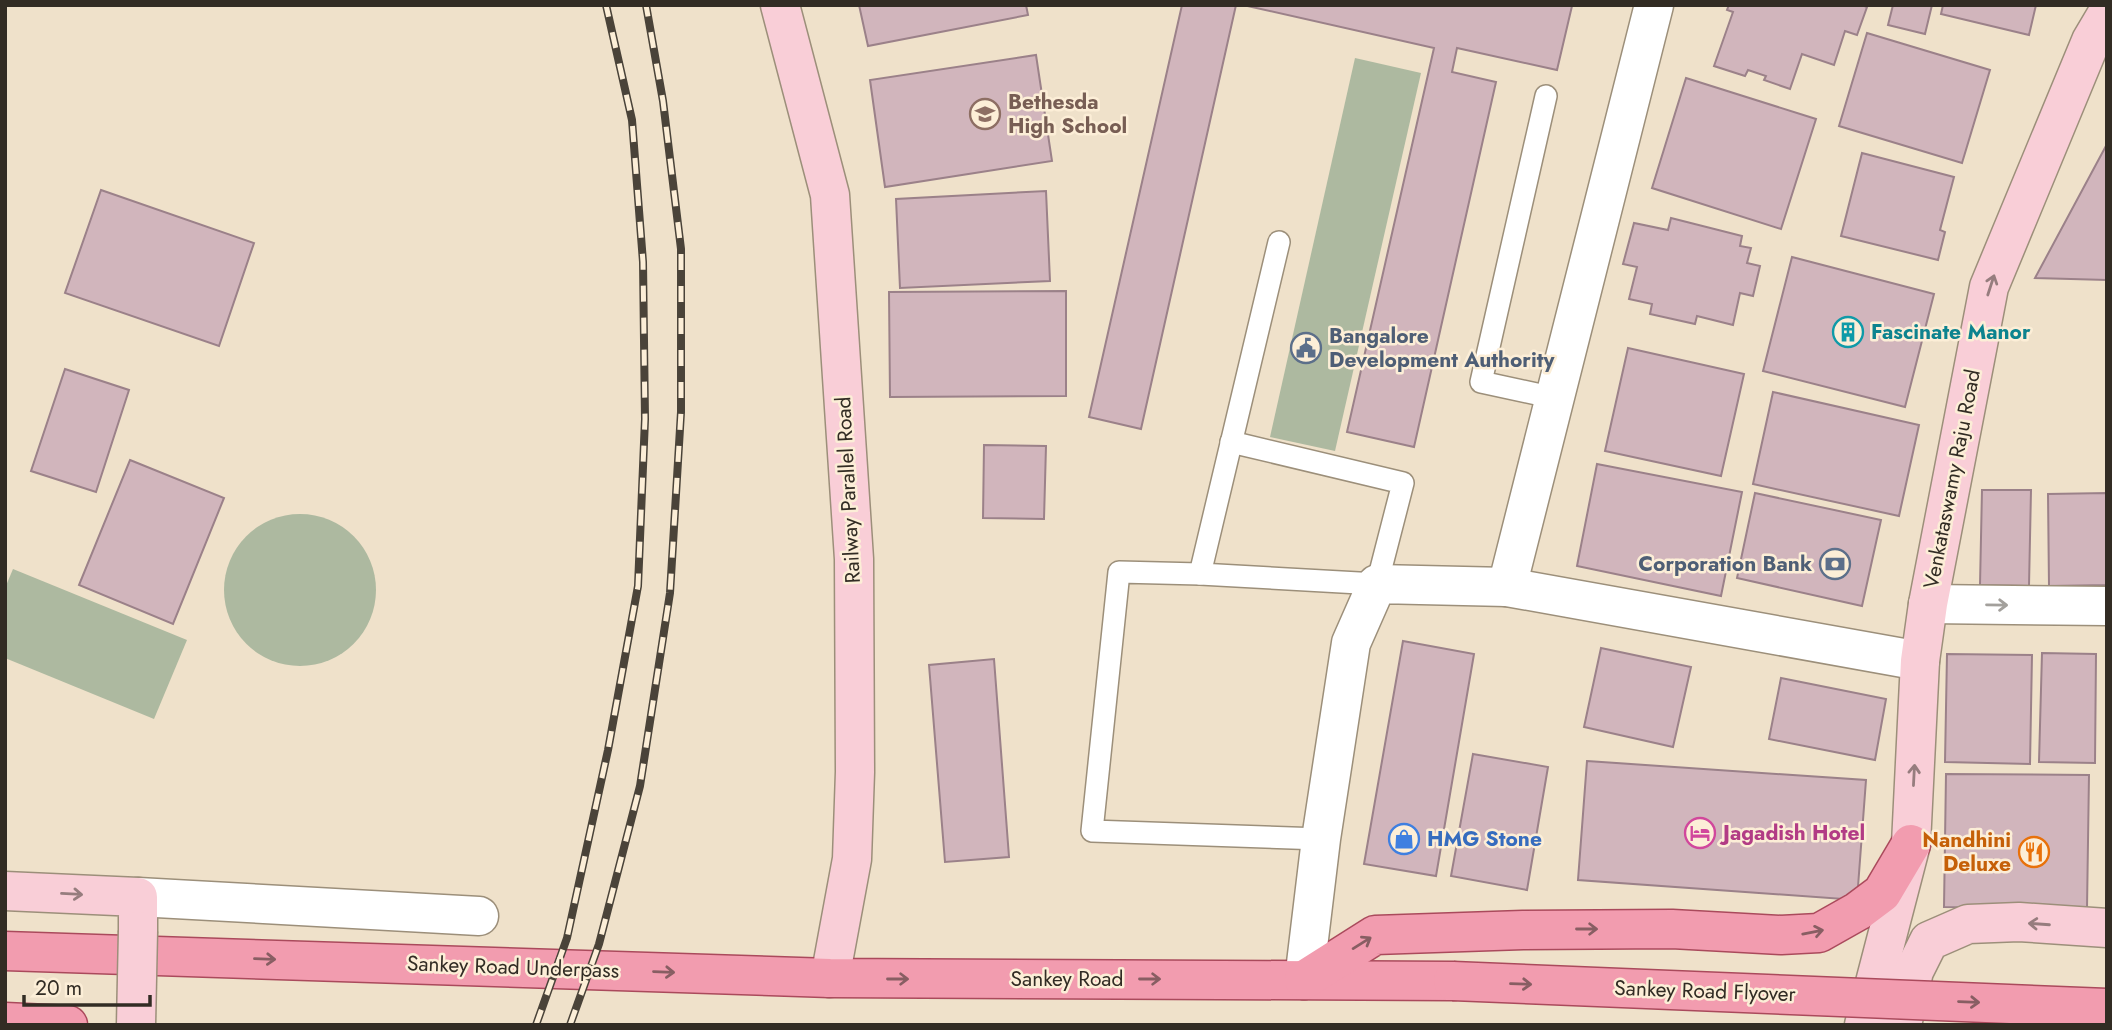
<svg xmlns="http://www.w3.org/2000/svg" width="2112" height="1030" font-family="Jost,sans-serif">
	<style>
		.green { fill: #adb9a0 }
		.building { fill: #d1b5bc; stroke: #9b8189; stroke-width: 2 }
		.lines { fill: none; stroke-linecap: round; stroke-linejoin: round }
		.lane-casing { stroke: #9c8f7a; stroke-width: 24 }
		.street-casing { stroke: #9c8f7a; stroke-width: 41 }
		.secondary-casing { stroke: #9c8f7a; stroke-width: 41 }
		.primary-casing { stroke: #aa4a5c; stroke-width: 41 }
		.lane { stroke: #fff; stroke-width: 21 }
		.street { stroke: #fff; stroke-width: 38 }
		.secondary { stroke: #f9ced7; stroke-width: 38 }
		.primary { stroke: #f29caf; stroke-width: 38 }
		.rail-casing { stroke: #4a4339; stroke-width: 8 }
		.rail { stroke: #fceed7; stroke-width: 5; stroke-dasharray: 16; stroke-linecap: butt }
		.secondary-bridge-casing { stroke: #9c8f7a; stroke-width: 41; stroke-linecap: butt }
		.primary-bridge-casing { stroke: #aa4a5c; stroke-width: 41; stroke-linecap: butt }
		.secondary-bridge { stroke: #f9ced7; stroke-width: 38 }
		.primary-bridge { stroke: #f29caf; stroke-width: 38 }
		.oneway { stroke: #967d7e }
		.oneway2 { stroke: #a3a09c }
		.oneway3 { stroke: #885e63 }
		.labels { text-anchor: middle; stroke-width: 5; stroke-linejoin: round; paint-order: stroke }
		.education-label { font-size: 21px; font-weight: bold; fill: #785e54; stroke: #fceed7; text-anchor: start }
		.culture-label { font-size: 21px; font-weight: bold; fill: #0d838f; stroke: #fceed7; text-anchor: start }
		.service-label { font-size: 21px; font-weight: bold; fill: #4e5e75; stroke: #fceed7; text-anchor: start }
		.street-label { font-size: 21px; fill: #322c24; stroke: #fceed7 }
		.hotel-label { font-size: 21px; font-weight: bold; fill: #b23c85; stroke: #fceed7; text-anchor: start }
		.shop-label { font-size: 21px; font-weight: bold; fill: #366cbe; stroke: #fceed7; text-anchor: start }
		.food-label { font-size: 21px; font-weight: bold; fill: #c56008; stroke: #fceed7; text-anchor: end }
	</style>
	<rect width="100%" height="100%" fill="#efe1ca"/>
	<g class="green">
		<path d="M1355,58L1421,73L1335,451L1270,437Z"/>
		<circle cx="300" cy="590" r="76"/>
		<path d="M13,569L187,640L154,719L5,658V588Z"/>
	</g>
	<g class="building">
		<path d="M859,5H1026L1028,15L868,46Z"/>
		<path d="M1182,5H1236L1141,429L1089,417Z"/>
		<path d="M1243,5L1572,6L1557,70L1457,48L1452,72L1496,82L1414,447L1347,432L1434,48Z"/>
		<path d="M1729,5H1862L1867,7L1857,35L1845,31L1834,65L1802,54L1790,89L1764,80L1766,76L1748,70L1745,76L1714,66L1733,12L1727,10Z"/>
		<path d="M1893,5H1932L1925,34L1888,25Z"/>
		<path d="M1943,5H2036L2029,35L1941,14Z"/>
		<path d="M1867,33L1990,70L1962,163L1839,126Z"/>
		<path d="M1036,55L1052,161L885,187L870,80Z"/>
		<path d="M1686,78L1816,119L1781,229L1652,188Z"/>
		<path d="M2107,144V280L2035,278Z"/>
		<path d="M1862,153L1954,177L1940,230L1945,232L1938,260L1841,236Z"/>
		<path d="M101,190L254,243L219,346L65,293Z"/>
		<path d="M1046,191L1050,281L900,288L896,199Z"/>
		<path d="M1671,218L1742,236L1740,246L1751,248L1747,263L1760,266L1753,296L1740,293L1733,325L1697,316L1695,324L1650,314L1652,304L1629,299L1637,267L1623,264L1634,223L1668,230Z"/>
		<path d="M1792,257L1934,294L1905,407L1763,371Z"/>
		<path d="M1066,291V396L890,397L889,292Z"/>
		<path d="M1628,348L1744,374L1721,476L1605,451Z"/>
		<path d="M65,369L129,390L96,492L31,471Z"/>
		<path d="M1773,392L1919,425L1899,516L1753,484Z"/>
		<path d="M984,445L1046,446L1044,519L983,518Z"/>
		<path d="M130,460L224,498L173,624L79,585Z"/>
		<path d="M1597,464L1742,492L1721,596L1577,566Z"/>
		<path d="M1982,490H2031L2029,586L1980,585Z"/>
		<path d="M1755,493L1881,520L1862,606L1737,578Z"/>
		<path d="M2107,493V585L2049,586L2048,494Z"/>
		<path d="M1403,641L1474,654L1436,876L1364,864Z"/>
		<path d="M1601,648L1691,667L1673,747L1584,727Z"/>
		<path d="M2042,653L2096,654L2095,763L2039,762Z"/>
		<path d="M1947,654L2032,655L2030,764L1945,762Z"/>
		<path d="M994,659L1009,857L945,862L929,665Z"/>
		<path d="M1781,678L1886,699L1875,760L1769,739Z"/>
		<path d="M1473,754L1548,767L1527,890L1451,876Z"/>
		<path d="M1587,761L1866,780L1857,900L1578,880Z"/>
		<path d="M1946,774L2089,775L2087,908L1944,907Z"/>
	</g>
	<g class="lines">
		<g class="lane-casing">
			<g id="lane">
				<path d="M1546,96L1481,382L1555,398"/>
				<path d="M1231,442L1403,483L1377,584L1200,574L1119,572L1092,831L1321,839"/>
				<path d="M1200,574L1279,242"/>
			</g>
		</g>
		<g class="street-casing">
			<g id="street">
				<path d="M1507,587L1654,5"/>
				<path d="M1928,604L2107,606"/>
				<path d="M138,897L479,916"/>
				<path d="M1304,980L1321,839L1351,643L1377,584L1507,587L1920,661"/>
			</g>
		</g>
		<g class="secondary-casing">
			<g id="secondary">
				<path d="M780,5L830,195L854,559L855,772L852,859L830,978"/>
				<path d="M5,891L138,897V931"/>
				<path d="M1864,1025L1911,844L1920,661L1928,604L1989,287L2091,41L2107,14"/>
				<path d="M1902,1025L1914,971L1929,941L1968,924L2019,922L2107,928"/>
			</g>
		</g>
		<g class="primary-casing">
			<g id="primary">
				<path d="M5,951L830,978L1453,981"/>
				<path d="M1304,980L1375,935L1523,930L1672,929L1781,935L1819,933L1858,911L1882,893L1911,844"/>
				<path d="M5,1022L68,1025"/>
			</g>
		</g>
		<use href="#lane" class="lane"/>
		<use href="#street" class="street"/>
		<use href="#secondary" class="secondary"/>
		<use href="#primary" class="primary"/>
		<g class="rail-casing">
			<g id="rail">
				<path d="M536,1025L567,938L608,750L638,586L645,419L643,262L632,120L606,5"/>
				<path d="M570,1025L599,944L640,786L670,593L681,412V249L663,101L646,5"/>
			</g>
		</g>
		<use href="#rail" class="rail"/>
		<g class="secondary-bridge-casing">
			<path id="secondary-bridge" d="M136,1025L138,931"/>
		</g>
		<g class="primary-bridge-casing">
			<path id="primary-bridge" d="M1453,981L2107,1008"/>
		</g>
		<use href="#secondary-bridge" class="secondary-bridge"/>
		<use href="#primary-bridge" class="primary-bridge"/>
	</g>
	<defs><path id="oneway-shaft" d="M-6 0H5M1.5-3L5.5 0L1.5 3" fill="none" stroke-width="1.6" stroke-linecap="round" stroke-linejoin="round" transform="scale(1.75)"/></defs>
	<g class="oneway">
		<use href="#oneway-shaft" transform="translate(1991 285) rotate(-72)"/>
		<use href="#oneway-shaft" transform="translate(1914 775) rotate(-87)"/>
		<use href="#oneway-shaft" transform="translate(72 894) rotate(3)"/>
		<use href="#oneway-shaft" transform="translate(2039 924) rotate(-176)"/>
	</g>
	<use class="oneway2" href="#oneway-shaft" transform="translate(1997 605) rotate(1)"/>
	<g class="oneway3">
		<use href="#oneway-shaft" transform="translate(1587 929)"/>
		<use href="#oneway-shaft" transform="translate(1813 932) rotate(-11)"/>
		<use href="#oneway-shaft" transform="translate(1362 943) rotate(-32)"/>
		<use href="#oneway-shaft" transform="translate(265 959) rotate(2)"/>
		<use href="#oneway-shaft" transform="translate(664 972) rotate(2)"/>
		<use href="#oneway-shaft" transform="translate(898 979)"/>
		<use href="#oneway-shaft" transform="translate(1150 979)"/>
		<use href="#oneway-shaft" transform="translate(1521 984) rotate(2)"/>
		<use href="#oneway-shaft" transform="translate(1969 1002) rotate(2)"/>
	</g>
	<defs>
		<g id="school-ring" transform="scale(1.575)"><circle r="9.5" fill="#fceed7" stroke="#8d6e63" stroke-width="1.5"/><path d="M0-5L7-2L0 1L-7-2ZM-4 1L0 2.5L4 1V4Q0 6-4 4Z" fill="#8d6e63"/></g>
		<g id="building-ring" transform="scale(1.575)"><circle r="9.5" fill="#fceed7" stroke="#0f9aa8" stroke-width="1.5"/><path d="M-4-6H4V6H1V3H-1V6H-4ZM-2.5-4.3h1.7v1.8h-1.7ZM.8-4.3h1.7v1.8H.8ZM-2.5-1h1.7V.8h-1.7ZM.8-1h1.7V.8H.8Z" fill="#0f9aa8"/></g>
		<g id="civic-ring" transform="scale(1.575)"><circle r="9.5" fill="#fceed7" stroke="#5c6f8a" stroke-width="1.5"/><path d="M-.6-6.5H3V-4.5H.6V-3L4-1V1h2V6H-6V1h2V-1L-.6-3ZM-1.2 2.5V6h2.4V2.5Z" fill="#5c6f8a"/></g>
		<g id="bank-ring" transform="scale(1.575)"><circle r="9.5" fill="#fceed7" stroke="#5c6f8a" stroke-width="1.5"/><path d="M-6-4H6V4H-6ZM0-2.3a2.3 2.3 0 1 0 0 4.6a2.3 2.3 0 1 0 0-4.6Z" fill="#5c6f8a"/></g>
		<g id="hotel-ring" transform="scale(1.575)"><circle r="9.5" fill="#fceed7" stroke="#d1479c" stroke-width="1.5"/><path d="M-6-4.5h1.5V1H6V5H4.5V3h-9V5H-6ZM-4 0a1.8 1.8 0 1 1 3.6 0ZM.5 0V-2.5h3Q6-2.5 6 0Z" fill="#d1479c"/></g>
		<g id="shop-ring" transform="scale(1.575)"><circle r="9.5" fill="#fceed7" stroke="#3f7fe0" stroke-width="1.5"/><path d="M-5-2.5h2.3a2.7 3.5 0 0 1 5.4 0H5L5.5 6h-11ZM-1.5-2.5h3a1.5 2.3 0 0 0-3 0Z" fill="#3f7fe0"/></g>
		<g id="restaurant-ring" transform="scale(1.575)"><circle r="9.5" fill="#fceed7" stroke="#e8710a" stroke-width="1.5"/><path d="M-5-6h1v4h1v-4h1v4h1v-4h1v5L-1.5 .5V6h-2V.5L-5-1ZM5-6V6H3V1.5H1.5Q1.5-4 5-6Z" fill="#e8710a"/></g>
	</defs>
	<g fill-rule="evenodd">
		<use href="#school-ring" x="985" y="114"/>
		<use href="#building-ring" x="1848" y="332"/>
		<use href="#civic-ring" x="1306" y="348"/>
		<use href="#bank-ring" x="1835" y="564"/>
		<use href="#hotel-ring" x="1700" y="833"/>
		<use href="#shop-ring" x="1404" y="839"/>
		<use href="#restaurant-ring" x="2034" y="852"/>
	</g>
	<g class="labels">
		<g class="education-label">
			<text x="1008" y="109">Bethesda<tspan x="1008" dy="24">High School</tspan></text>
		</g>
		<g class="culture-label">
			<text x="1871" y="339">Fascinate Manor</text>
		</g>
		<g class="service-label">
			<text x="1329" y="343">Bangalore<tspan x="1329" dy="24">Development Authority</tspan></text>
			<text x="1812" y="571" text-anchor="end">Corporation Bank</text>
		</g>
		<g class="street-label">
			<text transform="translate(1952 479) rotate(-79)" y="7">Venkataswamy Raju Road</text>
			<text transform="translate(848 490) rotate(-93)" y="7">Railway Parallel Road</text>
			<text transform="translate(513 967) rotate(2)" y="7">Sankey Road Underpass</text>
			<text x="1067" y="986">Sankey Road</text>
			<text transform="translate(1705 991) rotate(2)" y="7">Sankey Road Flyover</text>
		</g>
		<g class="hotel-label">
			<text x="1723" y="840">Jagadish Hotel</text>
		</g>
		<g class="shop-label">
			<text x="1427" y="846">HMG Stone</text>
		</g>
		<g class="food-label">
			<text x="2011" y="847">Nandhini<tspan x="2011" dy="24">Deluxe</tspan></text>
		</g>
	</g>
	<rect width="2112" height="1030" fill="none" stroke="#322c24" stroke-width="14"/>
	<path d="M24 995v10h126v-10" fill="none" stroke="#322c24" stroke-width="3.5"/>
	<text x="35" y="995" font-size="21" fill="#322c24" stroke="#fceed7" stroke-width="5" paint-order="stroke">20 m</text>
</svg>
